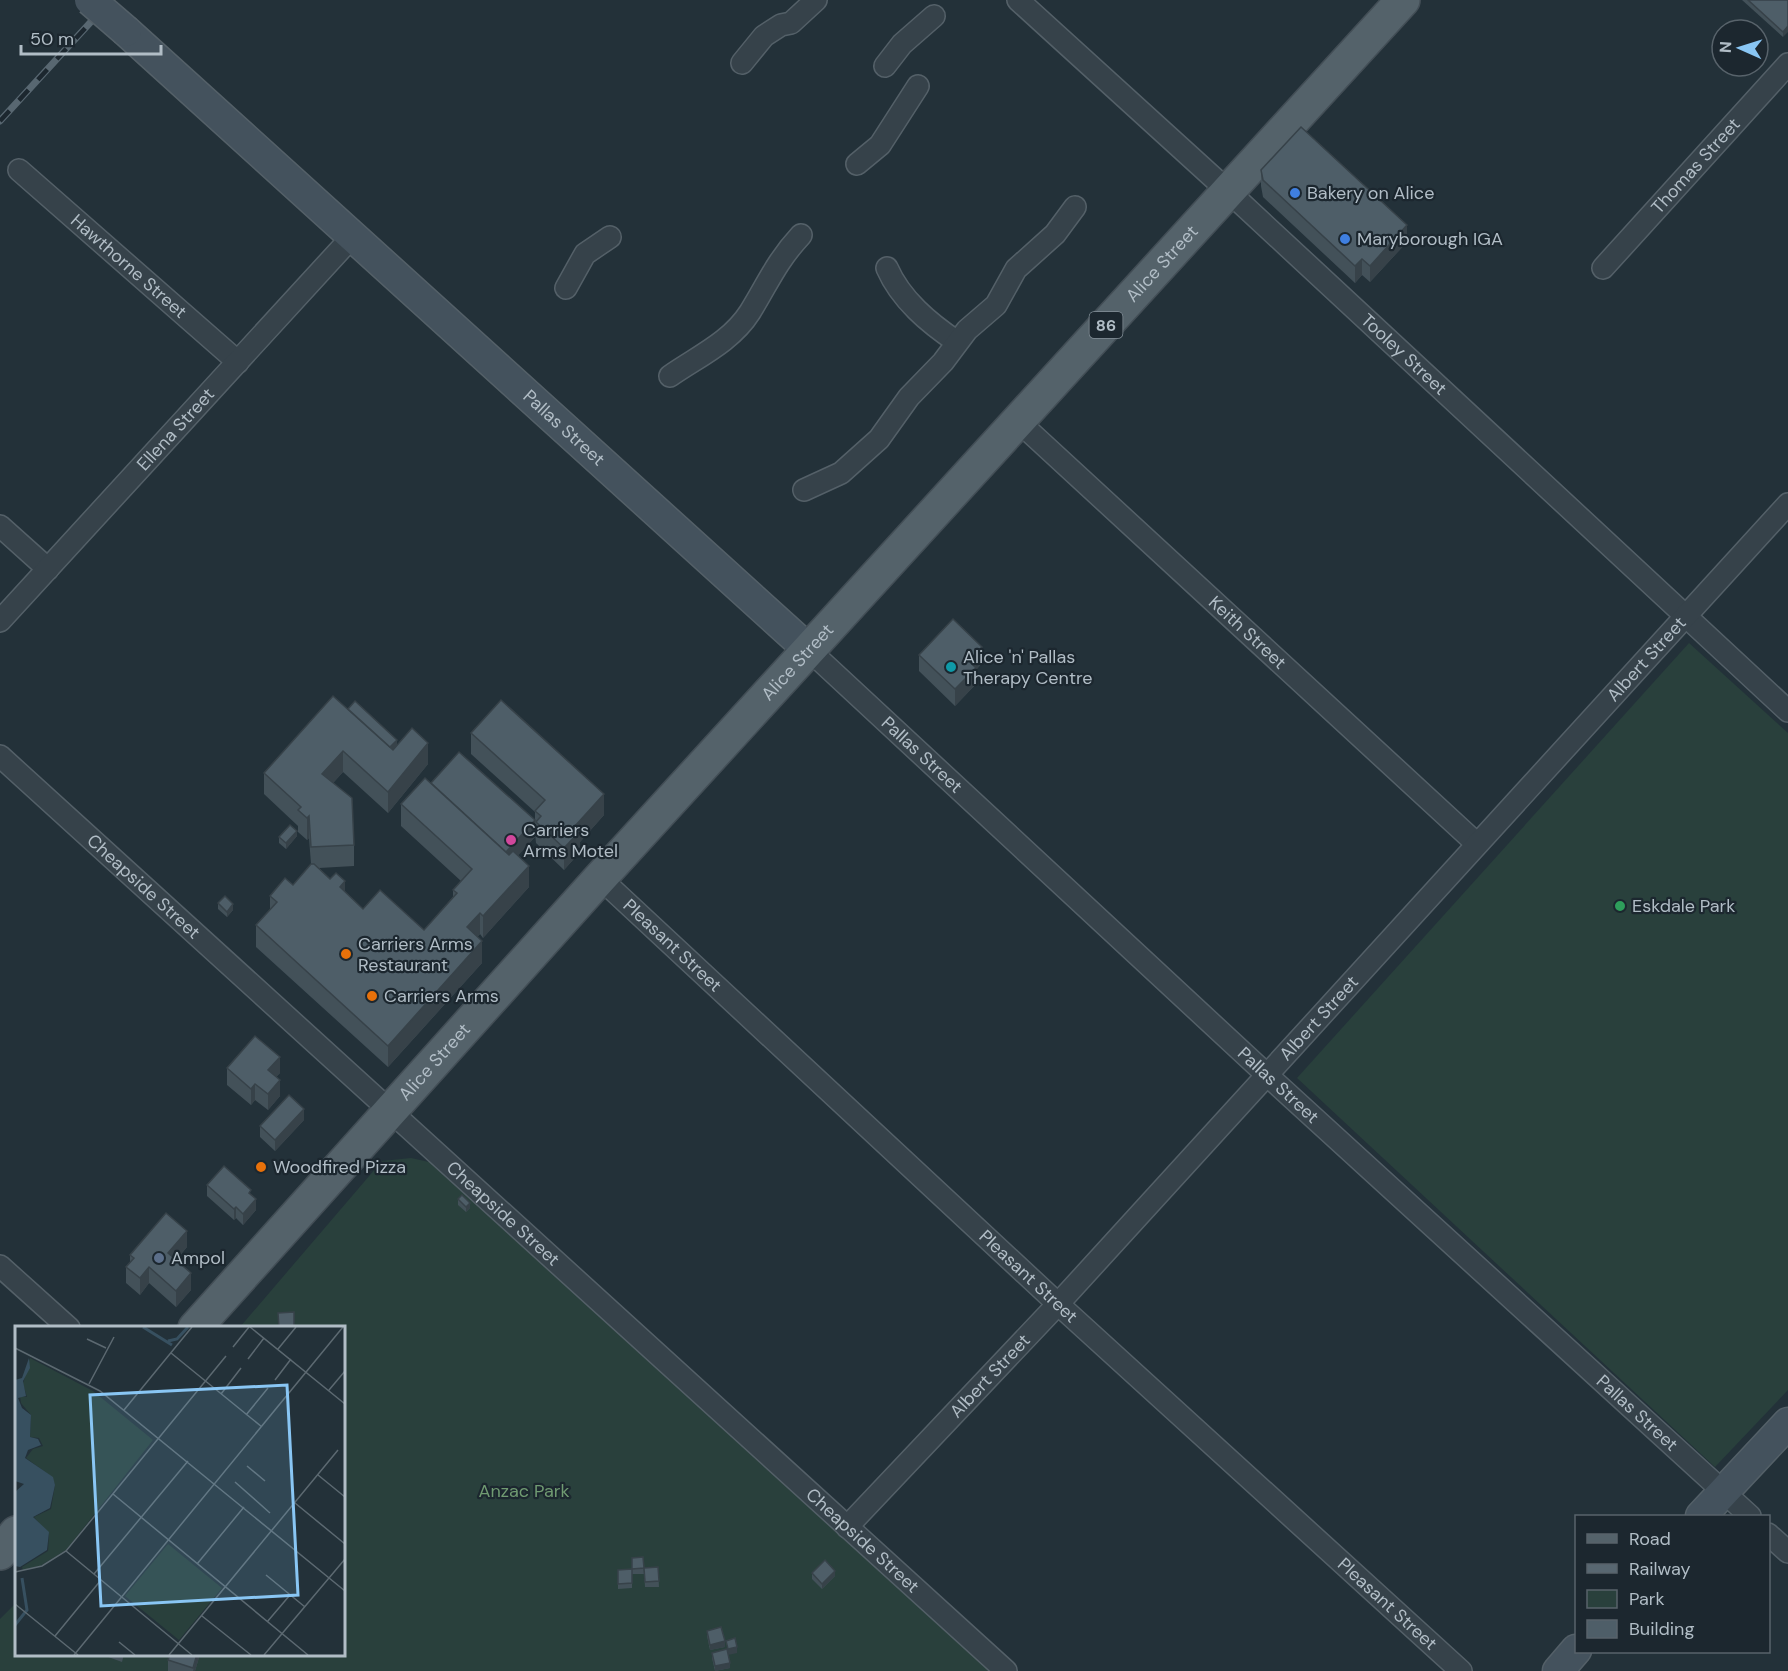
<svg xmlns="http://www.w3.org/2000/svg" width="1788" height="1671" font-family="'DM Sans',sans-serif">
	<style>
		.green { fill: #29403c }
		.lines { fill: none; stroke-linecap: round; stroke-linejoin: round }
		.street-casing { stroke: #546068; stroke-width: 24 }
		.secondary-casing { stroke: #546068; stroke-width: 33 }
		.primary-casing { stroke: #434e56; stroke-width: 36 }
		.street { stroke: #36424a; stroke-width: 21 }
		.secondary { stroke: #44525d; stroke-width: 30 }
		.primary { stroke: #54626a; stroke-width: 33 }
		.rail-casing { stroke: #586771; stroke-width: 7 }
		.rail { stroke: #1c272f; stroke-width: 4.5; stroke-dasharray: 14; stroke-linecap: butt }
		.secondary-bridge-casing { stroke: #546068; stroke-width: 33; stroke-linecap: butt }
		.secondary-bridge { stroke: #44525d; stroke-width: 30 }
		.wall { fill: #435159 }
		.shaded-wall { fill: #374249 }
		.building { fill: #4e5e68; stroke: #374249; stroke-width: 1.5 }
		.shop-dot { fill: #3f7fe0; stroke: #1c272f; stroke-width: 2 }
		.culture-dot { fill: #0f9aa8; stroke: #1c272f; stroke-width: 2 }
		.hotel-dot { fill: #d1479c; stroke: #1c272f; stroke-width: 2 }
		.leisure-dot { fill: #2e9e5b; stroke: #1c272f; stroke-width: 2 }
		.food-dot { fill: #e8710a; stroke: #1c272f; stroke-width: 2 }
		.service-dot { fill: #5c6f8a; stroke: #1c272f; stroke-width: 2 }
		.labels { text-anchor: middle; stroke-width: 4.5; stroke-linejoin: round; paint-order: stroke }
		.shield { fill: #1c272f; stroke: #849099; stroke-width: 1.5 }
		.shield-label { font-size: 16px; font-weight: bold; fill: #b1bdc6 }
		.street-label { font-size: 18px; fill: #b1bdc6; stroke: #1c272f }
		.poi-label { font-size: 18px; fill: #b1bdc6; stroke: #1c272f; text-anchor: start }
		.park-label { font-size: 18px; fill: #709b72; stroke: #1c272f }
		.inset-river { fill: none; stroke: #375060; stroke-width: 3 }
		.inset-road { fill: none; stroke: #5c6971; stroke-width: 1.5 }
		.view { fill: #89c6f4; fill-opacity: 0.15; stroke: #89c6f4; stroke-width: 3 }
		.inset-edge { fill: none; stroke: #b1bdc6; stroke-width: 3 }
	</style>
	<rect width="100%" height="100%" fill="#233139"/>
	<g class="green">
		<path d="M1689,643L1788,733V1390L1715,1467L1297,1078Z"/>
		<path d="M411,1158L429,1162L989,1671H0V1619L16,1603V1654H344V1328L240,1327L382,1161Z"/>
	</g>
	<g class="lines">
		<g class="street-casing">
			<g id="street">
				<path id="s1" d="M1018,0L1228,191L1788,711"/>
				<path d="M742,63L764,36L781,25L791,23L816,0"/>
				<path d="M885,66L902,44L934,16"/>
				<path d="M857,164L880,145L918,86"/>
				<path id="s2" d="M19,170L238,362"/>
				<path d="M887,268C901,300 929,323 957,342"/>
				<path id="s3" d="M1603,268L1788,64"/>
				<path d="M566,288L585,254L610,237"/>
				<path d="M670,376C697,357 731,342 750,312C768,283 776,262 801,235"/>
				<path id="s4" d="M1018,421L1477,844"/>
				<path d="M804,490L841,473L879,439L909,397L943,362L967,330L996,305L1016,269L1055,234L1075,207"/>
				<path d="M0,526L48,569"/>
				<path id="s5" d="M0,621L351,238"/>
				<path id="s6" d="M809,650L1267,1075L1750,1516"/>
				<path id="s7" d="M0,756L1006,1671"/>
				<path id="s8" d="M600,878L1058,1304L1461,1671"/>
				<path d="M0,1266L69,1328"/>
				<path id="s9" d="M847,1527L1058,1304L1788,504"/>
				<path d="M1768,1534L1788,1552"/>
			</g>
		</g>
		<g class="secondary-casing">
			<g id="secondary">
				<path id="s10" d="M126,31L809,650"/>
				<path d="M1701,1516L1788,1423"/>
				<path d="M1558,1671L1576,1650"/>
			</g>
		</g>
		<g class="primary-casing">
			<g id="primary">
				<path id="s11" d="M195,1328L600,878L1403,0"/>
				<path d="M0,1553L16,1533"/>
			</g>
		</g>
		<use href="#street" class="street"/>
		<use href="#secondary" class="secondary"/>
		<use href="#primary" class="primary"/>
		<g class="rail-casing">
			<path id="rail" d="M0,121L111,0"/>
		</g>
		<use href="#rail" class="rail"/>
		<g class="secondary-bridge-casing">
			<path id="secondary-bridge" d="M90,0L126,31"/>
		</g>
		<use href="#secondary-bridge" class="secondary-bridge"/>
	</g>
	<g class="wall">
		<path d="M1742,0H1788L1783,37Z"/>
		<path d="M1261,170L1407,242L1370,282L1362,275L1355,283L1263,197L1261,186Z"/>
		<path d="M919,655L982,663L976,670V684L955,706L919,671Z"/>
		<path d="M348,709L397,745L428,764L388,813L343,772L333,783L354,845V866L319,868L363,909L424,930L453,897V890L461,881L401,826V804L431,783L535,820V812L471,754V733L604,815L580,842V852L564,870L536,843L535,833V837L518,855L529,887L483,938L480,934L477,937L482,963L388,1067L256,947V925L270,910V896L293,885L311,864L309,838L307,840L298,832V826L264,794V773Z"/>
		<path d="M297,836L286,849L279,843V837Z"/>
		<path d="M218,903L233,910L227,917L218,909Z"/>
		<path d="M227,1068L280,1073L276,1077L280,1096L268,1110L255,1100L251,1105L227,1085Z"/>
		<path d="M304,1120L275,1151L260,1137V1126Z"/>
		<path d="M207,1185L251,1195L256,1210L243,1225L236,1218L234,1220L207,1196Z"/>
		<path d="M458,1199L470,1208L466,1212L458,1205Z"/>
		<path d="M187,1247L176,1260L191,1290L176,1307L149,1283L140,1295L126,1283V1267L130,1263V1255Z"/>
		<path d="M643,1557L644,1574H632V1558Z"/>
		<path d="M658,1567L659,1587H645L644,1568Z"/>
		<path d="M632,1569V1588L618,1589V1570Z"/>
		<path d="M812,1573L835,1576L822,1589L812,1579Z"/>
		<path d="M707,1631L725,1647L710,1650L707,1636Z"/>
		<path d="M712,1653L730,1668L715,1671L712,1658Z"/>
		<path d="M100,1654H124L122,1662Z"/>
		<path d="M170,1654H200L195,1671H168V1660Z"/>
	</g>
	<g class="shaded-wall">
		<path d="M1788,26V32L1783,37V32Z"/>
		<path d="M1407,225V242L1370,282V266Z"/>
		<path d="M1362,259V275L1355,283V266Z"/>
		<path d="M982,647V663L976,670V684L955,706V689L969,661Z"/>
		<path d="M397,740V751H387Z"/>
		<path d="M428,743V764L388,813V792Z"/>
		<path d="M343,751V772L322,795V774Z"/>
		<path d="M604,794V815L580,842V852L564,870V848L575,826Z"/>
		<path d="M309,816V838L307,840V818Z"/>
		<path d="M535,820V837L506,869V853Z"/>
		<path d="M297,831V836L286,849V843Z"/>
		<path d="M529,866V887L483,938V916Z"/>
		<path d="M345,881V903L340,887Z"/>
		<path d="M233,904V910L227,917V912Z"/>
		<path d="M480,913V934L467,949V927Z"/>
		<path d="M482,941V963L388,1067V1046Z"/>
		<path d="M280,1057V1073L268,1086V1070Z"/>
		<path d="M280,1080V1096L268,1110V1094Z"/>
		<path d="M255,1084V1100L251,1105V1089Z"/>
		<path d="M304,1109V1120L275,1151V1140Z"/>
		<path d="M256,1199V1210L243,1225V1214Z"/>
		<path d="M470,1203V1208L466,1212V1207Z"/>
		<path d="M236,1207V1218L234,1220V1209Z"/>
		<path d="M187,1231V1247L168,1269V1253Z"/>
		<path d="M149,1267V1283L140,1295V1278Z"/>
		<path d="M191,1273V1290L176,1307V1291Z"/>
		<path d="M835,1571V1576L822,1589V1584Z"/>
		<path d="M725,1641V1647L710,1650V1645Z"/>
		<path d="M737,1647V1653L728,1655V1649Z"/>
		<path d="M197,1654H200L195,1671H193Z"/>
		<path d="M730,1663V1668L715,1671V1666Z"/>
	</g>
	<g class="building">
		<path d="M1748,0H1788V26L1783,32Z"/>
		<path d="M1301,127L1407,225L1370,266L1362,259L1355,266L1263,180L1261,170Z"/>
		<path d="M953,619L982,647L969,661L976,668L955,689L919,655Z"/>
		<path d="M333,696L393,750L412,728L428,743L388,792L343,751L322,774L352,798L354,845L311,847L309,816L307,818L298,810L301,807L264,773Z"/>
		<path d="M501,700L604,794L575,826L580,831L564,848L536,822L541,816L535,811L545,800L471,733Z"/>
		<path d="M355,701L397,740L390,747L348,709Z"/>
		<path d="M459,752L535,820L506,852L431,783Z"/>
		<path d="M425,778L509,855L513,851L529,866L483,916L480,913L467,927L482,941L388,1046L256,925L277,902L270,896L285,878L293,885L311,864H314L330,879L336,873L345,881L340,887L363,909L380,890L424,930L457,893L453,890L472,869L401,804Z"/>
		<path d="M290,825L297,831L286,843L279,837Z"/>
		<path d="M225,896L233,904L227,912L218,903Z"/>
		<path d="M255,1036L280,1057L268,1070L280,1080L268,1094L255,1084L251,1089L227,1068Z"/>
		<path d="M289,1095L304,1109L275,1140L260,1126Z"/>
		<path d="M224,1166L251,1190L249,1193L256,1199L243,1214L236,1207L234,1209L207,1185Z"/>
		<path d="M462,1195L470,1203L466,1207L458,1199Z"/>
		<path d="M166,1213L187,1231L168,1253L191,1273L176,1291L149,1267L140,1278L126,1267L134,1258L130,1255Z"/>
		<path d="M294,1312V1328H279L278,1313Z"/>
		<path d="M643,1557L644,1568L632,1569V1558Z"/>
		<path d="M825,1560L835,1571L822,1584L812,1573Z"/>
		<path d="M658,1567L659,1581L645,1582L644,1568Z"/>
		<path d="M632,1569V1583L618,1584V1570Z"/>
		<path d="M721,1627L725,1641L710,1645L707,1631Z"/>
		<path d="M735,1638L737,1647L728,1649L726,1641Z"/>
		<path d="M727,1649L730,1663L715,1666L712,1653Z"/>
		<path d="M170,1654H197L193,1668L168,1660Z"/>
	</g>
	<g class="shop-dot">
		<circle cx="1295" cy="193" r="6"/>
		<circle cx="1345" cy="239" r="6"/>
	</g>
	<circle class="culture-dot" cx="951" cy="667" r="6"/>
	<circle class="hotel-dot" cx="511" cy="840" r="6"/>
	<circle class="leisure-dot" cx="1620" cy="906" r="6"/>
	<g class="food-dot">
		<circle cx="346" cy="954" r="6"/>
		<circle cx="372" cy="996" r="6"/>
		<circle cx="261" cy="1167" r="6"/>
	</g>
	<circle class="service-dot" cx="159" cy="1258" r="6"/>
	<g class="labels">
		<rect class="shield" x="1089.5" y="312" width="33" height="26" rx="4.5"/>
		<g class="shield-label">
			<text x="1106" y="331">86</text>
		</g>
		<g class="street-label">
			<text dy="6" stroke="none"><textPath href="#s3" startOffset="138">Thomas Street</textPath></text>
			<text dy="6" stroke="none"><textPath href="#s11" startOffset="1438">Alice Street</textPath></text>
			<text dy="6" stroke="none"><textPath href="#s2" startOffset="146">Hawthorne Street</textPath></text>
			<text dy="6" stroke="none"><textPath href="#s1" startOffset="524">Tooley Street</textPath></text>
			<text dy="6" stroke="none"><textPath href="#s10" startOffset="591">Pallas Street</textPath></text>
			<text dy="6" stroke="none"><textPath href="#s5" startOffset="260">Ellena Street</textPath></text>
			<text dy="6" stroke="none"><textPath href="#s4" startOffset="312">Keith Street</textPath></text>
			<text dy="6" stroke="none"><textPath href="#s9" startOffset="1180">Albert Street</textPath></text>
			<text dy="6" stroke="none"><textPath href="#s11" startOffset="898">Alice Street</textPath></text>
			<text dy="6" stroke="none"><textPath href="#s6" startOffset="154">Pallas Street</textPath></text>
			<text dy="6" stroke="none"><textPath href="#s7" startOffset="194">Cheapside Street</textPath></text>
			<text dy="6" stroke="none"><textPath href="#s8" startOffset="99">Pleasant Street</textPath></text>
			<text dy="6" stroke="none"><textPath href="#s9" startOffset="694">Albert Street</textPath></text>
			<text dy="6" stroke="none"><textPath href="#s11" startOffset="358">Alice Street</textPath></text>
			<text dy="6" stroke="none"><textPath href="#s6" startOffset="640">Pallas Street</textPath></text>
			<text dy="6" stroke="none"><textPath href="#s7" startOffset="680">Cheapside Street</textPath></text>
			<text dy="6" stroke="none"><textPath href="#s8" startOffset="585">Pleasant Street</textPath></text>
			<text dy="6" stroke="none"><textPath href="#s9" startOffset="208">Albert Street</textPath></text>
			<text dy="6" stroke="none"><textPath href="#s6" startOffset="1126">Pallas Street</textPath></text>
			<text dy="6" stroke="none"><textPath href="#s7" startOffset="1166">Cheapside Street</textPath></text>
			<text dy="6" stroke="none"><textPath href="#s8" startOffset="1071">Pleasant Street</textPath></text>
		</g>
		<g class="poi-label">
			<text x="1307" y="199">Bakery on Alice</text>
			<text x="1357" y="245">Maryborough IGA</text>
			<text x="963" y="663">Alice 'n' Pallas<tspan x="963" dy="21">Therapy Centre</tspan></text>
			<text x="523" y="836">Carriers<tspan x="523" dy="21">Arms Motel</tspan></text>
			<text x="1632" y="912">Eskdale Park</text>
			<text x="358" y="950">Carriers Arms<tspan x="358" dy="21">Restaurant</tspan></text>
			<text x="384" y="1002">Carriers Arms</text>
			<text x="273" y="1173">Woodfired Pizza</text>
			<text x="171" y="1264">Ampol</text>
		</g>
		<g class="park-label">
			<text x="524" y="1497">Anzac Park</text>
		</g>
	</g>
	<g transform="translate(15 1326)">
		<rect width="330" height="330" fill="#233139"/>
		<path d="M15,32L78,65L138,114L51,224L25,240L8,244L7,241L33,225L34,209L19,191L36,183L40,159L37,151L11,132L18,123L28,120L24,112L15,111L16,89L6,77L5,70L12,71L8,58ZM153,218L207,262L164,314L110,270Z" fill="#29403c"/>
		<path d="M14,32L15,42L8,55L11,70L3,72L7,82L16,89L15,111L23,113L26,119L13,124L10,132L38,151L40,159L35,182L18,191L34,206L32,224L5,241L0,240V166L9,158L0,155V54L7,52Z" fill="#375060"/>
		<path class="inset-river" d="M128,1L157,19M153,15L162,13L173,1M0,299L12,284L7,252"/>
		<path class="inset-road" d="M235,1L330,78M72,13L91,22M218,21L234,1M0,22L85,65L330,265M263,23L281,1M156,27L247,101M233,33L249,12M260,54L276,33M74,58L99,11M314,64L330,45M206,68L226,42M109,84L177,1M231,89L253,62M232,140L250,155M303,149L330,171M220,156L255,187M98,168L293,329M280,177L330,218M51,225L177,329M182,238L229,181M0,246L27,240L51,225L211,30M79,248L173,135M251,249L290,281M0,278L63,329M187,290L236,329M252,296L275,269M40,310L86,254M104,316L120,329M59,329L328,1M154,329L323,124M249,329L330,233"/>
		<path class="view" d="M272,59L283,269L86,280L75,69Z"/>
		<rect width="330" height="330" class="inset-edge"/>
	</g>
	<rect x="1575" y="1515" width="195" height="138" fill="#1c272f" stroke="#58636b" stroke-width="1.5"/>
	<rect x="1587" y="1534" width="30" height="9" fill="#54626a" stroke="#58636b" stroke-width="1.5"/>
	<text x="1629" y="1545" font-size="18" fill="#b1bdc6">Road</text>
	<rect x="1587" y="1564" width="30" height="9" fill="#586771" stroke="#58636b" stroke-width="1.5"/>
	<text x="1629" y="1575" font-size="18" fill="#b1bdc6">Railway</text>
	<rect x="1587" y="1590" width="30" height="18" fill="#29403c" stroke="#58636b" stroke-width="1.5"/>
	<text x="1629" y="1605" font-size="18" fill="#b1bdc6">Park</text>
	<rect x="1587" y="1620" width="30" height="18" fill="#4e5e68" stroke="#58636b" stroke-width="1.5"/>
	<text x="1629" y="1635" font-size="18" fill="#b1bdc6">Building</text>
	<g transform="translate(1740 48) rotate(273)"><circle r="28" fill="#1c272f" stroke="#58636b" stroke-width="1.5"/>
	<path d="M0-4.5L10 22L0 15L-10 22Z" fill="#89c6f4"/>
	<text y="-9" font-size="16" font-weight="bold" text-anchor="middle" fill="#b1bdc6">N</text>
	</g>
	<path d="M21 45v9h140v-9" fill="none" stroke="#b1bdc6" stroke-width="3"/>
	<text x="30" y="45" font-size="18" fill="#b1bdc6" stroke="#1c272f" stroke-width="4.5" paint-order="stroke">50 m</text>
</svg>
